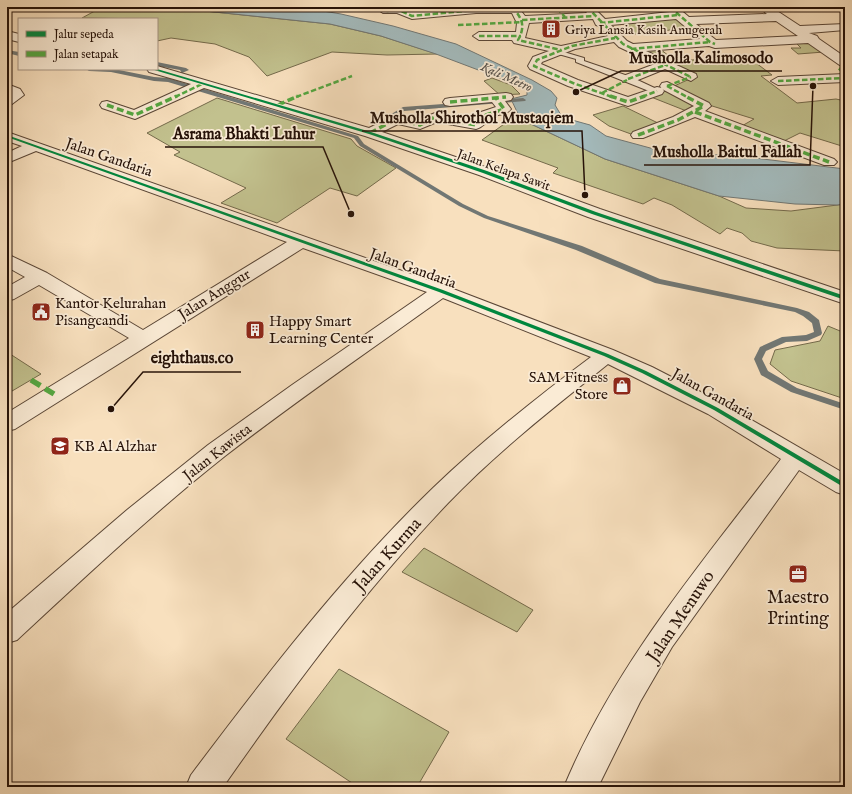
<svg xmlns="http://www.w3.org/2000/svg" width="852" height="794" font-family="'IM FELL English',serif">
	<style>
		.green { fill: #c2c18e; stroke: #746a4b }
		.water { fill: #a3babc; stroke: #717774 }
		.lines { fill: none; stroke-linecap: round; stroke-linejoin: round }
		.stream { fill: #717774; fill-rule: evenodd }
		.service-casing { stroke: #5a4636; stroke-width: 2 }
		.minor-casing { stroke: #5a4636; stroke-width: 2 }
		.service { fill: #faebd5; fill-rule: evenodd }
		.minor { fill: #faebd5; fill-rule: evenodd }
		.quiet-far2 { stroke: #53a841; stroke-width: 2.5; stroke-dasharray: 5.5 2.5; stroke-linecap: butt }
		.quiet-far1 { stroke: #53a841; stroke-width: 3.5; stroke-dasharray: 7 3.5; stroke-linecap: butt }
		.quiet { stroke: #53a841; stroke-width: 5.5; stroke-dasharray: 11 5.5; stroke-linecap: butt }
		.cycleway-casing { stroke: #faebd5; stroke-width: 2 }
		.cycleway { fill: #00873e; fill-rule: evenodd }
		.labels { text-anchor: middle; stroke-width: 3.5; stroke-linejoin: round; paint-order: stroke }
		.far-poi-label { font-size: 13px; fill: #261208; stroke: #faebd5; text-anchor: start }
		.far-water-label { font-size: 13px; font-style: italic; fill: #524d47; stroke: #faebd5 }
		.far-street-label { font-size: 13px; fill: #261208; stroke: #faebd5 }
		.street-label { font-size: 15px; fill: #261208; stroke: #faebd5 }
		.poi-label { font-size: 15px; fill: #261208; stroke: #faebd5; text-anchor: start }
		.near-street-label { font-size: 18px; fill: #261208; stroke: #faebd5 }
		.near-poi-label { font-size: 18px; fill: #261208; stroke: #faebd5 }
		.leader { fill: none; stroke: #261208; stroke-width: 1.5 }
		.callout-dot { fill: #261208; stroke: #faebd5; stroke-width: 1.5 }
		.callout-label { font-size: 16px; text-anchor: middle; font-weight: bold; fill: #261208; stroke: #faebd5; stroke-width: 3.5; stroke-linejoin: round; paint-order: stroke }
	</style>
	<rect width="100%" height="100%" fill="#f8e0be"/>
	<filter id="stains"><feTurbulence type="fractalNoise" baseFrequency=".005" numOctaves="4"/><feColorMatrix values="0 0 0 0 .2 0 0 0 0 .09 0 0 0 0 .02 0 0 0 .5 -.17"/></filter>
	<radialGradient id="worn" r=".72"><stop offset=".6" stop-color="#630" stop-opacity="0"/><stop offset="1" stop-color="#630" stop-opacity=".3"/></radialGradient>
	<g class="green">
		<path d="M102,7H166L330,24L381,36L437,54L387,55L332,52L267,76L249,57L215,44L171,38L157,41V19L82,18Z"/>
		<path d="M674,16L688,28L635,34L622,22Z"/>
		<path d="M795,42H810L824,52L798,54L791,48H801Z"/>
		<path d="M659,48L675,61L725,58L752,60L772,75L761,76L797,103L836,99L845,101V147L800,133L782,142L740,127L754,119L709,105L672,87L694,77L636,49Z"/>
		<path d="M492,78L511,85L520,94L500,95L484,81Z"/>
		<path d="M666,89L699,105L689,112L651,97Z"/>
		<path d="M217,98L351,139L357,146L396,168L357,196L330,188L277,223L221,203L246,188L174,155L180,152L147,133Z"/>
		<path d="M623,106L660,124L631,134L609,126L593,115Z"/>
		<path d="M518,114L522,120L531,124L605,159L719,196L746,208L791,211L845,204V251L777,248L751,241L742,233L727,228L720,234L672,205L654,198L643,204L553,173L558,168L482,140Z"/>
		<path d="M828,326L845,333V399L791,381L770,364L775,350L820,341Z"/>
		<path d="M7,352L41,374L7,394Z"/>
		<path d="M424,548L533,610L517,632L402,572Z"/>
		<path d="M339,669L449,732L417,787H358L286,739Z"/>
	</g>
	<path class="water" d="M166,7H299L341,14L393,26L456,44L532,80L551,91L557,98L555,105L561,115L572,120L590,125L606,136L665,152L738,156L845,169V204L837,205L795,204L719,196L605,159L531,124L522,120L518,114L511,99L527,95V90L518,85L436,54L381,36L330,24Z"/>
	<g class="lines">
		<g class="stream">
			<path d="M7,50L19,52V56L7,53Z"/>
			<path d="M157,62L186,68L189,70L182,73L180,70L157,66Z"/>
			<path d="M86,69H114L154,77L168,78L358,136L364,144L463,204L488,216L582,246L660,279L797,308L809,312L819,320L822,333L821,335L807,341L786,342L766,351L762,359L768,371L797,388L845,404V410L791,392L761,375L754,359L760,347L782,337L806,335L814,332L812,323L803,316L795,312L655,283L576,250L484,218L459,206L360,146L354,138L168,82L154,81L111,72L89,71Z"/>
			<path d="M523,98L526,100L525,101L404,111L375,128L370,127L403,107Z"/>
		</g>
		<g class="service-casing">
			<path id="service" d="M557,50L584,58V61L631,77L661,91L654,93L576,62V59L555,53L554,52Z"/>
		</g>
		<g class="minor-casing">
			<g id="minor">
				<path d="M374,7H400L414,12L473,7H518L525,16L587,13L582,7H593L605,19L670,12L665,7H677L689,17L767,14L759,7H771L800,26L845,24V30L809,33L817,36L819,39L845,57V67L841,66L808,43L715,48L709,46L646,51L696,74L697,77L691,81L665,69L633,82H623L622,79L623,76L655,64L619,47L614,42L575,49L542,62L541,64L578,80L628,97L657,87L662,88L664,91L662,94L628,106L568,86L530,69L528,66L533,57L549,51L514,43L512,40H479L473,36L479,32H516L517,23L512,13H476L412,19L397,13H383ZM593,19L596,25L599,26L608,36L561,46L525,38L529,23ZM676,19L700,39L633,44L627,41L611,25ZM776,21L798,36L716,40L696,24Z"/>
				<path d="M7,31L19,34V42L7,39Z"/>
				<path d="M157,66L369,128L396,115L418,120L435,113L473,120L481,112L496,107L492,102L450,106L445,105L443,102L445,99L450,98L506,93L511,94L513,97L511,100L505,101L511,109C507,115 499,114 492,117C486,121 484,127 476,129L437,122L420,129L398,124L382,132L491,169L600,209L845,292V304L588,217L479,175L365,136L204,88L135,119L102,108L100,105L102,102L107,101L134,110L191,84L149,72L147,69H157Z"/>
				<path d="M845,74V82L778,85L771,81L778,77Z"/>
				<path d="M667,82L709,103L711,106L705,111L834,159L837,162L834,165H824L695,117L643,138H633L631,135L633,132L673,117L694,106L662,89L660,86L662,83Z"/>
				<path d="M7,84L20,89L24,95L12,104L7,105V95L9,94L7,93Z"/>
				<path d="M7,132L448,287L613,350L652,367L724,404L845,474V495L836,492L799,470L672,647L640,702L598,787H564C615,664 702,563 781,459L708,414L608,364C553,408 497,452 448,503C365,590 292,688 223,787H186L191,775C266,675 343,575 433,488C482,441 536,398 591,357L443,298C370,350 296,401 225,456C153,513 85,577 17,640L7,643V613L127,510L208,445L292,385L427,292L303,248L15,429L7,431V413L129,338L39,285L14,299L7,301V287L25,277L7,267V254L47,273L143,330L287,242L36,151L7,163V153L22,146L7,141Z"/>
			</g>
		</g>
		<use href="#service" class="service"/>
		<use href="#minor" class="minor"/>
		<g class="quiet-far2">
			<path d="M379,7L387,11L399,10L412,16L476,10H515"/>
			<path d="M512,7C522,18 526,26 518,40L561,50"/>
			<path d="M587,7L623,44L691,77"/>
			<path d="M670,7L710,42L715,44"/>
			<path d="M557,8L565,17"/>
			<path d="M522,20L594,16"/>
			<path d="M600,23L678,15"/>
			<path d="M458,25L523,22"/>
			<path d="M479,36H521"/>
			<path d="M631,49L710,42"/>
			<path d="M845,68H838L845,74"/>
			<path d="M628,79L665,65"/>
			<path d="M778,81L845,78"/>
			<path d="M667,86L691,77"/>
			<path d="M667,86L687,97"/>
			<path d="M602,93L627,80"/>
			<path d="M175,97L202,84"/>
			<path d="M296,97L352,76"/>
			<path d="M612,97L573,83L534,66L537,60L572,46L615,38"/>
			<path d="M642,97L657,91"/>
		</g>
		<g class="quiet-far1">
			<path d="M610,96L628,102L645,96"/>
			<path d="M450,102L506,97"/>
			<path d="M107,105L135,115L177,96"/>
			<path d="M278,105L298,96"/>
			<path d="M695,112L829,162"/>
			<path d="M370,133L396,119L420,125L435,117L476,125L486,115L504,109L496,98"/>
			<path d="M638,135L678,120L704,106L685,96"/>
		</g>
		<path class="quiet" d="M31,380L54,394"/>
		<g class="cycleway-casing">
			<g id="cycleway">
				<path d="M151,69H157L371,132L487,171L596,212L845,296V300L592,214L483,173L369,134Z"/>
				<path d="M7,135L443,290L608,354L646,371L718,408L845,483V488L714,410L642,373L604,356L439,292L7,137Z"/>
			</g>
		</g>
		<use href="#cycleway" class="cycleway"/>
	</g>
	<defs>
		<g id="building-square" transform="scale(1)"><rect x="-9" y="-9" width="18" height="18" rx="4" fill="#8f2418" stroke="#faebd5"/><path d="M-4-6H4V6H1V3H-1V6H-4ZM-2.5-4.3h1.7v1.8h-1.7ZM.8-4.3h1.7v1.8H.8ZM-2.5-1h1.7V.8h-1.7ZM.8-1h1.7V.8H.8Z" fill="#fff"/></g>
		<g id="civic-square" transform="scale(1)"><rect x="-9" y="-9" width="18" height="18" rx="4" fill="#8f2418" stroke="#faebd5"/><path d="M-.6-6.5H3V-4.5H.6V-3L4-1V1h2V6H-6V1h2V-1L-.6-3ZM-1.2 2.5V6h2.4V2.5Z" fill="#fff"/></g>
		<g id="shop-square" transform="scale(1)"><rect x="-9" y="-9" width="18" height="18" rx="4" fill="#8f2418" stroke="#faebd5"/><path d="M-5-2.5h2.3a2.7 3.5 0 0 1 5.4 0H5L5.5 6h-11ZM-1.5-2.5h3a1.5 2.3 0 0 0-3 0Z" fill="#fff"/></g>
		<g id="school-square" transform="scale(1)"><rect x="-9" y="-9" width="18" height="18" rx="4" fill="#8f2418" stroke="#faebd5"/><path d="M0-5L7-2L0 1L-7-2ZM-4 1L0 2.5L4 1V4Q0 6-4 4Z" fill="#fff"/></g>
		<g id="office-square" transform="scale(1)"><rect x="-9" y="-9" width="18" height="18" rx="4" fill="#8f2418" stroke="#faebd5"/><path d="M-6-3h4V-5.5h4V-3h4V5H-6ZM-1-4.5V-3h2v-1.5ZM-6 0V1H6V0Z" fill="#fff"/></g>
	</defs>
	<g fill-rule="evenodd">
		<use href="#building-square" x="551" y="29"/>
		<use href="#civic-square" x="41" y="312"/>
		<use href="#building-square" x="255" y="330"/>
		<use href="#shop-square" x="622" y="386"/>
		<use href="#school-square" x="60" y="446"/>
		<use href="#office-square" x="798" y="574"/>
	</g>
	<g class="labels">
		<g class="far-poi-label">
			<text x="565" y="34">Griya Lansia Kasih Anugerah</text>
		</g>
		<g class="far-water-label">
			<text transform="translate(507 76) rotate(24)" y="5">Kali Metro</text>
		</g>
		<g class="far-street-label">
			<text transform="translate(504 169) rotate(20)" y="5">Jalan Kelapa Sawit</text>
		</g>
		<g class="street-label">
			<text transform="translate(109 157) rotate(19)" y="5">Jalan Gandaria</text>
			<text transform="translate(413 268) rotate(20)" y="5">Jalan Gandaria</text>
			<text transform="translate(214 294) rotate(-32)" y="5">Jalan Anggur</text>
			<text transform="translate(713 394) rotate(29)" y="5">Jalan Gandaria</text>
			<text transform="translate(217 452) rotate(-38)" y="5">Jalan Kawista</text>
		</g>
		<g class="poi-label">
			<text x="55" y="308">Kantor Kelurahan<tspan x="55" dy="17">Pisangcandi</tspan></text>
			<text x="269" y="326">Happy Smart<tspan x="269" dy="17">Learning Center</tspan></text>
			<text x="608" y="382" text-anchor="end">SAM Fitness<tspan x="608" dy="17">Store</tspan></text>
			<text x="74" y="451">KB Al Alzhar</text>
		</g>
		<g class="near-street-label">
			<text transform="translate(387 554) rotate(-48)" y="6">Jalan Kurma</text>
			<text transform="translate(680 616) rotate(-56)" y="6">Jalan Menuwo</text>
		</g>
		<g class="near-poi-label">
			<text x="798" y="603">Maestro<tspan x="798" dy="21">Printing</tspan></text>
		</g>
	</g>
	<path class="leader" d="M576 92L621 71H782M585 195L582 131H362M351 214L323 147H165M813 86L810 165H644M111 409L143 372H241"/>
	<g class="callout-dot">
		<circle cx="576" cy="92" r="4"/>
		<circle cx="585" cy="195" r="4"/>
		<circle cx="351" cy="214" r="4"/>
		<circle cx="813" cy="86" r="4"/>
		<circle cx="111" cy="409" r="4"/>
	</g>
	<g class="callout-label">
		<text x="701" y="63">Musholla Kalimosodo</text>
		<text x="472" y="123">Musholla Shirothol Mustaqiem</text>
		<text x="244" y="139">Asrama Bhakti Luhur</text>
		<text x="727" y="157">Musholla Baitul Fallah</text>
		<text x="192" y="363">eighthaus.co</text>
	</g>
	<rect width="852" height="794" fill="none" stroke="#f8e0be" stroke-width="24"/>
	<rect x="8" y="8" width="836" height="778" fill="none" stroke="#261208" stroke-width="2"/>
	<rect x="12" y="12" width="828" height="770" fill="none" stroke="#261208"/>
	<rect x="18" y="18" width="140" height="52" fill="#faebd5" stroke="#a59483"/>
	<rect x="26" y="31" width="20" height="6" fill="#00873e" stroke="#a59483"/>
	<text x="54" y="38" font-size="12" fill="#261208">Jalur sepeda</text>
	<rect x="26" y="51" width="20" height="6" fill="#53a841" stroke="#a59483"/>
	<text x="54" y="58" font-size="12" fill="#261208">Jalan setapak</text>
	<rect width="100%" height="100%" filter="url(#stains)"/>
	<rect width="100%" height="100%" fill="url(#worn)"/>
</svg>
